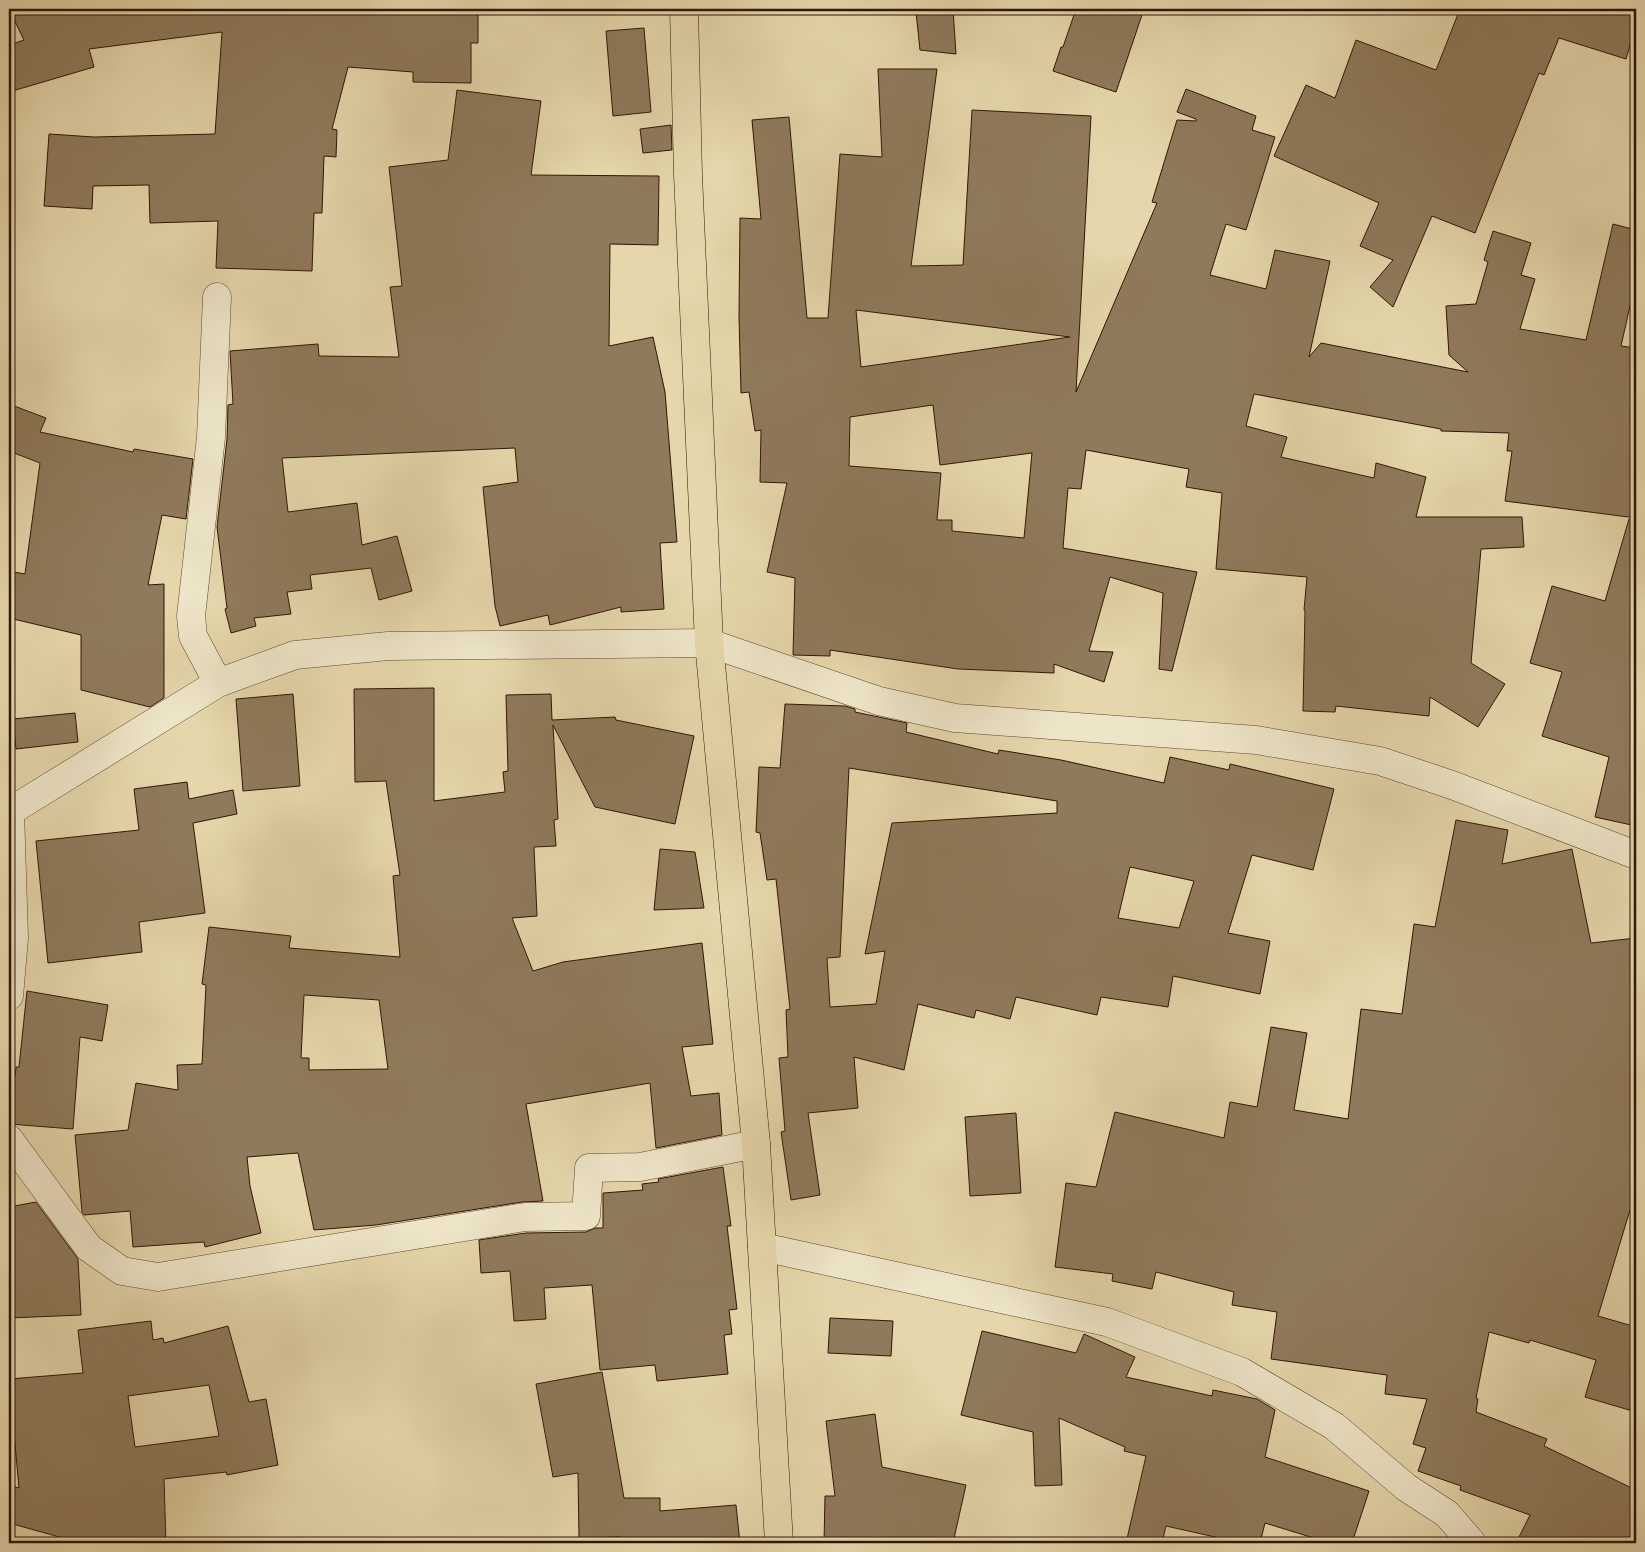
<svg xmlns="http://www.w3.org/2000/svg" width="1645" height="1552" font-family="'IM FELL English',serif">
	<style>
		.building { fill: #8f7a5b; stroke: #311505; fill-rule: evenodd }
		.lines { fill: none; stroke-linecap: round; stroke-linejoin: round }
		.minor-casing { stroke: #5e462e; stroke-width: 29 }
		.major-casing { stroke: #311505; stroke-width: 29 }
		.minor { stroke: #eee5c8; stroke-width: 28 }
		.major { stroke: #e5d7ab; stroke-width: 28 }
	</style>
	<rect width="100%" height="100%" fill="#e5d7ab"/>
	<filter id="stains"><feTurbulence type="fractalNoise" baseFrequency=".004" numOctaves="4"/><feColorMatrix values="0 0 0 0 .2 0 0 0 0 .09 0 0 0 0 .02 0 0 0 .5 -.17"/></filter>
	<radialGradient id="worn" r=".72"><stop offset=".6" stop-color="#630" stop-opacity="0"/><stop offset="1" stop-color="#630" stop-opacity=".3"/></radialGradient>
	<g class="building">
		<path d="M9,9H478V43H471V83L413,82V72L348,67L332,129L337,130L336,157L324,156L322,213H314L312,271L216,268L218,221L150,223L149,185L93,186L92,209L44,206L49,134L94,137L215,134L222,32L89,49L94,67L9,92V45L24,40Z"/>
		<path d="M943,9H953L956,54L920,50L916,12Z"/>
		<path d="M1076,9H1144L1116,92L1053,71L1061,47H1063Z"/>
		<path d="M1460,9H1636V25L1626,59L1559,38L1544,75L1539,73L1475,233L1432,216L1393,307L1370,287L1393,260L1360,246L1379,203L1274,156L1306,85L1335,98L1356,40L1436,70Z"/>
		<path d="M644,28L651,112L613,116L606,31Z"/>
		<path d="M878,69H937L911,266L963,265L972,110L1091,116L1076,392L1157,203L1152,202L1177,120L1196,121V119L1177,112L1186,89L1256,116L1252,130L1275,137L1246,230L1226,224L1210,275L1266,289L1275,250L1330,261L1309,357L1321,343L1468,372L1449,355L1446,306L1476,304L1488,262L1484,260L1493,231L1531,243L1521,275L1535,279L1520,329L1586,340L1613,224L1636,230V279L1621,346L1636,348V518L1505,501L1512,451H1507L1509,433L1441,431V429L1254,394L1246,426L1287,437L1281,457L1374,478L1376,463L1426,477L1416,517H1522L1524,547L1481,549L1471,663L1505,684L1478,727L1430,697L1429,716L1336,706L1335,712L1303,711L1305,610H1304L1307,577L1216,569L1222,493L1186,487L1189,469L1086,450L1081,489L1068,488L1063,548L1197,572L1172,671L1159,669L1163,593L1110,577L1089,651L1113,652L1104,682L1054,664V673L958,669L830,650V656L793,655L795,578L767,572L787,483L760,482L761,430L755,431L749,392L741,393L739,316L740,218L761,219L752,120L789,117L807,318H828L840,154L882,157ZM856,310L1070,337L861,367ZM933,405L940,465L1032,453L1024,538L952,531V520H937L941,473L849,466L850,417Z"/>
		<path d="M457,90L541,101L531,175L659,176L658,245L610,244L609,346L653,337L665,392L677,542L660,543L664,609L621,612V607L550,625L548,615L500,626L495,606L483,487L518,482L515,448L282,458L288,512L357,503L362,545L397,536L412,591L379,600L371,568L310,575L312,589L287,592L291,614L254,618L256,626L231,633L225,609L227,608L217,527L227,439L228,405L233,404L230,351L318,344L319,356L399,357L390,287L402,286L389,167L448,160Z"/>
		<path d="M671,125L672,150L643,153L640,129Z"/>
		<path d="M9,404L46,418L40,432L133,452L134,449L193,459L186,519L162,515L148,585L164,584V698L150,707L81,690V635L9,618V571L25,574L40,463L9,451Z"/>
		<path d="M1629,519L1636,520V826L1595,817L1609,757L1542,736L1562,672L1530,663L1552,586L1605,601Z"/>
		<path d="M434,688V801L505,792L503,772L508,771L506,695L551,694L552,720L615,717L616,720L694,736L675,824L595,807L553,725L558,819L554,820L556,846L534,847L537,916L512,918L533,971L563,962L702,943L713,1044L682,1047L691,1096L719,1093L722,1135L656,1148L650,1083L526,1104L543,1201L522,1202L376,1225L314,1230L298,1153L247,1157L250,1186L261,1233L205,1247L204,1242L133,1247L130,1211L84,1215L82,1212L75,1135L128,1130L136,1083L178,1090L177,1065L202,1064L206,985L202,984L209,927L291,936L289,948L400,957L393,876L400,875L386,781L355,782L354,689ZM304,995L379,1000L388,1069L309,1070V1058H301Z"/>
		<path d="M293,694L300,786L243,791L236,699Z"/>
		<path d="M785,704L845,706L855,709V712L907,723L906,732L998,754L999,750L1061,760L1164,783L1170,757L1229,770L1230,764L1334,789L1313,870L1252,855L1228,933L1270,941L1260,994L1173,976L1168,1007L1101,997L1097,1015L1016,997L1010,1019L976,1010L974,1018L918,1004L904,1070L854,1057L858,1108L808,1113L820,1195L791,1200L781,1132L785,1131L779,1058L788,1057L786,1010L790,1009L776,879L767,880L760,833L756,832L759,767L780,768ZM849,768L1057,801V813L892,823L865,954L885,951L876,1004L830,1007L827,958L840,957ZM1130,867L1194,881L1179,928L1118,918Z"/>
		<path d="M75,713L78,742L16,749L13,719Z"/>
		<path d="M187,782L189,799L233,790L237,814L193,823L205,913L139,922L142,952L48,963L36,841L139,830L134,789Z"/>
		<path d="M1456,820L1508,830L1502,864L1572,849L1591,943L1636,938V1212L1630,1210L1598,1316L1636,1327V1412L1585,1397L1596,1360L1530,1340L1529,1343L1489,1332L1476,1398L1478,1399L1476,1412L1547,1439L1544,1446L1636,1490V1543H1516L1530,1515L1460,1490L1461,1486L1418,1471L1426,1448L1413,1444L1427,1399L1385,1394L1387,1375L1271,1359L1277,1312L1232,1305L1234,1292L1156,1272L1152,1289L1112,1281L1113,1274L1055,1267L1066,1183L1096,1187L1115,1112L1224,1138L1230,1102L1257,1107L1271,1027L1307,1033L1294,1110L1348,1119L1361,1009L1402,1014L1414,924L1435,927Z"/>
		<path d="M660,849L695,852L704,908L654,910Z"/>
		<path d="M27,991L108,1005L102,1041L80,1037L73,1129L9,1124V1077H15L16,1067H19Z"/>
		<path d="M1016,1113L1021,1193L970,1196L965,1117Z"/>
		<path d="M723,1167L731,1226H727L737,1309L729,1310L732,1334L724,1335L728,1374L657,1381L655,1365L600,1370L592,1285L544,1288L546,1319L514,1321L510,1271L481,1273L479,1240L526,1233L586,1232L595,1228H603V1193L643,1190L642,1184L659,1182L658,1179Z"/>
		<path d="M36,1202L78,1259L81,1315L9,1318V1207Z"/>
		<path d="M830,1318L893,1321L891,1356L828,1353Z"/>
		<path d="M151,1321L153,1340L163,1338L164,1343L228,1326L249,1402L266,1399L278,1465L227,1475L226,1472L164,1479L166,1543H81L9,1523V1485L19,1488L9,1379L83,1373L78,1330ZM209,1385L219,1436L135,1447L128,1396Z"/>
		<path d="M982,1331L1076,1353L1084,1334L1135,1357L1126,1377L1212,1396L1213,1390L1257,1399L1275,1410L1265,1457L1369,1491L1352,1543H1330L1265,1523L1260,1543H1242L1166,1526L1162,1543H1126L1146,1456L1124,1451L1125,1447L1059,1418L1062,1485L1035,1486L1033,1432L961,1415Z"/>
		<path d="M602,1372L624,1498H660V1511L736,1505L740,1543H621V1537L579,1538L578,1473L553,1477L536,1384Z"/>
		<path d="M875,1414L882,1467L966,1485L953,1543H824L825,1496H835L826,1421Z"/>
	</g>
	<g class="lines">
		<g class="minor-casing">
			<g id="minor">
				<path d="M217,297L211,437L191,616L193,636L218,683"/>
				<path d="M9,812L218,683L295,655L388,646L709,643L879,701L955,718L1256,740L1380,761L1452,785L1636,855"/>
				<path d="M9,996L14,938L10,811"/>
				<path d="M9,1139L89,1248L122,1271L158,1277L525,1217L586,1216L589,1168L640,1167L756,1144"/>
				<path d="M762,1247L1107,1322L1242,1372L1334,1426L1407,1488L1447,1514L1472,1543"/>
			</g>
		</g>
		<g class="major-casing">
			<path id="major" d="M684,9L688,175L709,643L756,1144L779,1543"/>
		</g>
		<use href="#minor" class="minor"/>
		<use href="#major" class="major"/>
	</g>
	<rect width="1645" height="1552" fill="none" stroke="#e5d7ab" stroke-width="30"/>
	<rect x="10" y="10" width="1625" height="1532" fill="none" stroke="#311505" stroke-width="2.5"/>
	<rect x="15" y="15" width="1615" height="1522" fill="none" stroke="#311505"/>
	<rect width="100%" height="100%" filter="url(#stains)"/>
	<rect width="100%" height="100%" fill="url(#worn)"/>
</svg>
